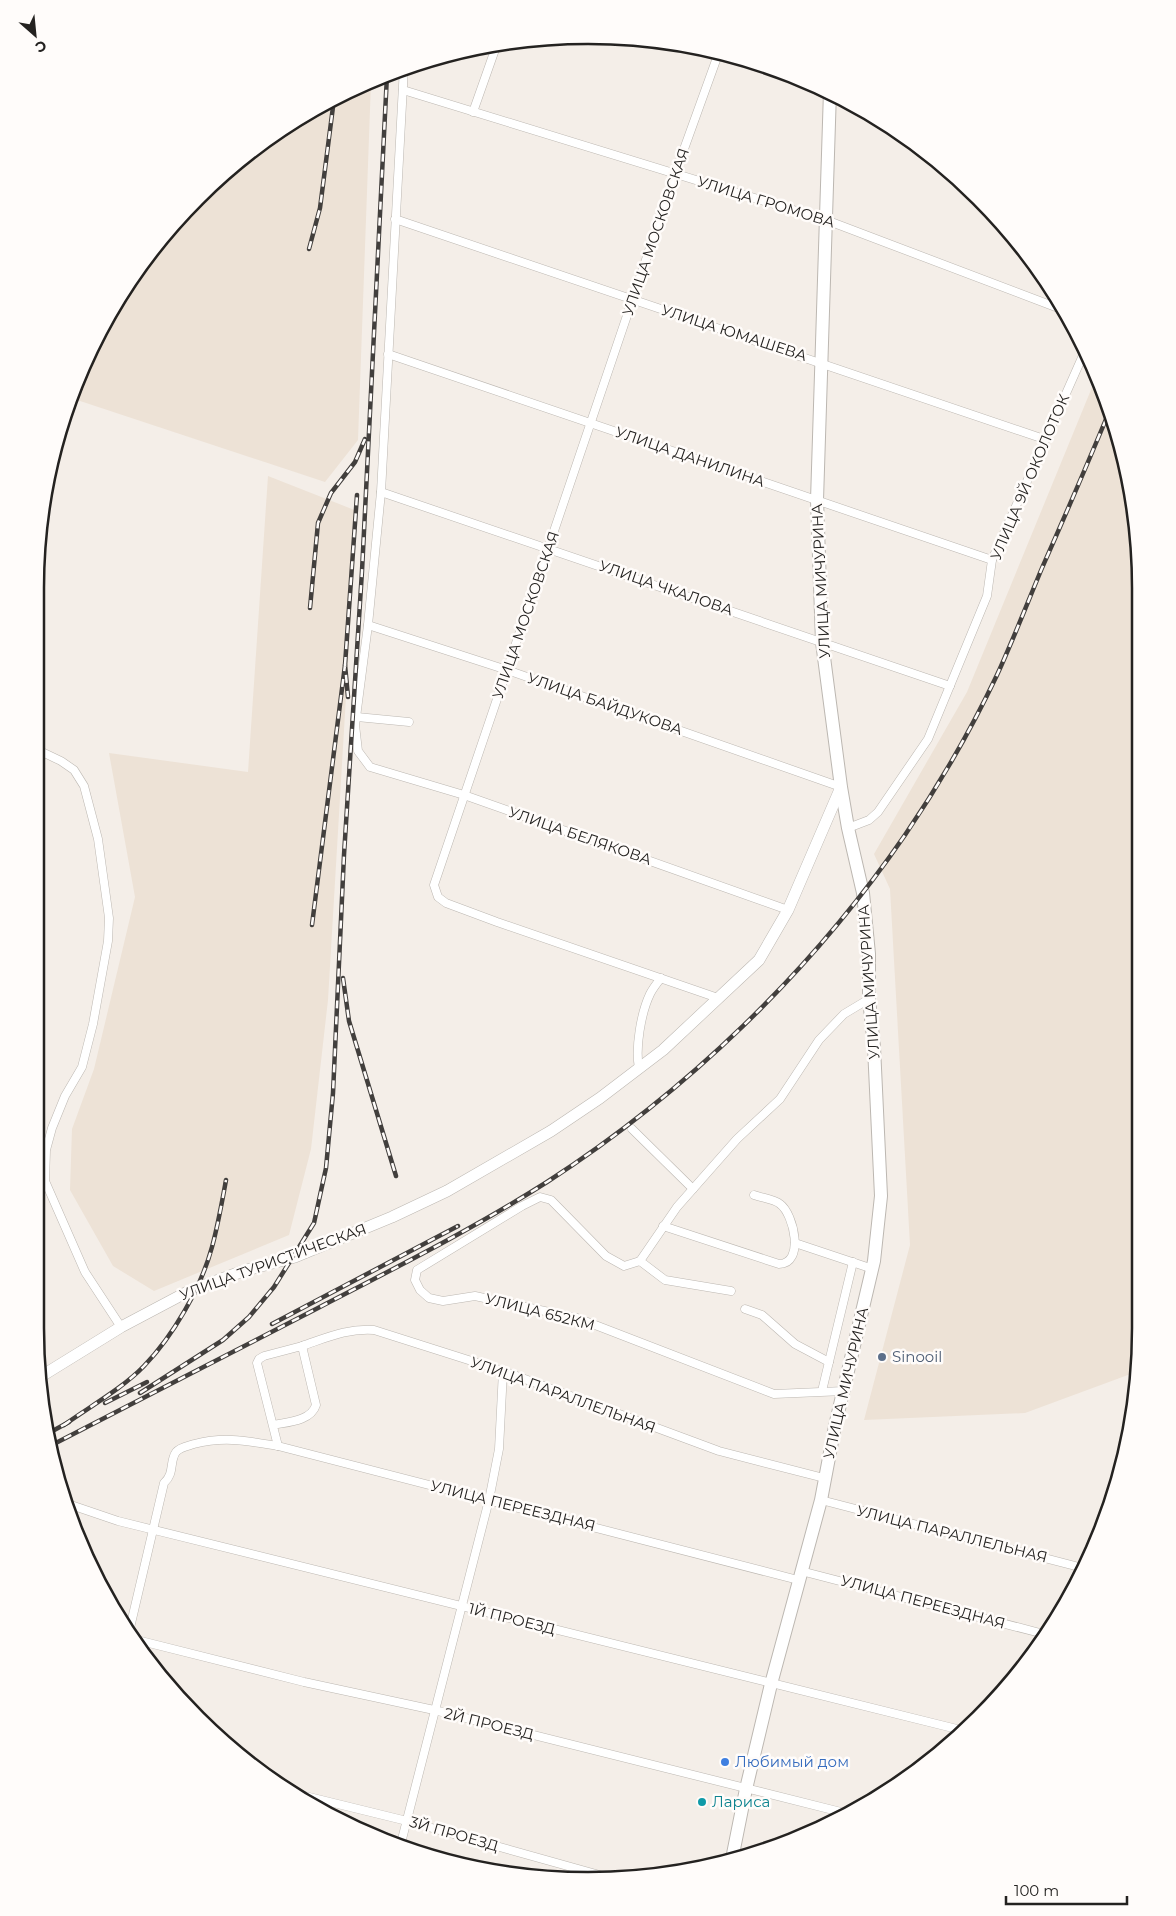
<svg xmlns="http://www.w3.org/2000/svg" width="1176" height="1916" font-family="Montserrat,sans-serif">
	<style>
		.built { fill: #ede2d6 }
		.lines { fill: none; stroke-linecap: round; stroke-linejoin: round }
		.street-casing { stroke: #bcb7b1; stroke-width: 9 }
		.secondary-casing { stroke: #bcb7b1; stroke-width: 12 }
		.primary-casing { stroke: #bcb7b1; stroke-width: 14 }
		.street { stroke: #fff; stroke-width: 8 }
		.secondary { stroke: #fff; stroke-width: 11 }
		.primary { stroke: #fff; stroke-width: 12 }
		.rail-casing { stroke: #423f3d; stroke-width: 4.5 }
		.rail { stroke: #fffcfa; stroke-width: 2.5; stroke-dasharray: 8; stroke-linecap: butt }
		.service-dot { fill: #5c6f8a; stroke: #fffcfa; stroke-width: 2 }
		.shop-dot { fill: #3f7fe0; stroke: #fffcfa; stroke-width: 2 }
		.culture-dot { fill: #0f9aa8; stroke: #fffcfa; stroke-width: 2 }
		.labels { text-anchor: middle; stroke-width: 5; stroke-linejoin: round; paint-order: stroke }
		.street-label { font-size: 15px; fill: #242220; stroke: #fffcfa }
		.service-label { font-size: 15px; fill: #4e5e75; stroke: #fffcfa; text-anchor: start }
		.shop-label { font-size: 15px; fill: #366cbe; stroke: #fffcfa; text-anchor: start }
		.culture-label { font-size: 15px; fill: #0d838f; stroke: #fffcfa; text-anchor: start }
		.rim { fill: none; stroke: #242220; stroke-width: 2.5 }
	</style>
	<rect width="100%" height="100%" fill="#f4eee8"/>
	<g class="built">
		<path d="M371,82L358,440L325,482L71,398L77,377L149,252L223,172L311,109Z"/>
		<path d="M1095,380L1122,445L1140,552L1136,1372L1025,1413L864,1420L910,1245L890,889L874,854L967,692Z"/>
		<path d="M268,476L357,511L328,1000L311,1149L289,1235L154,1291L113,1266L70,1190L72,1129L94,1069L135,897L109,753L248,772Z"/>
	</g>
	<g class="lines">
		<g class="street-casing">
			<g id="street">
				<path d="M731,54L830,91"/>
				<path d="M404,67L381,492L368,625L355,725L358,751L370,767L464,795L788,910"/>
				<path d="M403,90L826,220L1066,311"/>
				<path d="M473,112L497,44"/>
				<path d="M395,219L1044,439"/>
				<path d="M388,354L992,560"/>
				<path d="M381,492L950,686"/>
				<path d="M368,625L507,670L841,787"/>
				<path d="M357,717L409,722"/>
				<path d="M40,751L61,761L74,770L84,786L98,839L109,918L108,941L93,1024L82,1067L65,1096L52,1128L46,1150L45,1181L85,1272L121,1327"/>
				<path d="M848,828L869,820L878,812L928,739L987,596L992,560L1084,353"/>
				<path d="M718,998L497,922L446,903L438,897L434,885L675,174L719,52"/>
				<path d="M639,1068C635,1048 641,1013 650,994C653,988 657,983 661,978"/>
				<path d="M632,1129L693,1189"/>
				<path d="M663,1226L779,1264C805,1264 794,1214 780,1204C774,1199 762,1198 754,1195"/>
				<path d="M795,1243L873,1269"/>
				<path d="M640,1261L624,1266L606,1256L551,1200L540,1197L522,1206L417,1270L415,1280L420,1290L429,1298L443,1301L475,1296L577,1318L774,1394L844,1391"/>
				<path d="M731,1291L665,1280L640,1261L677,1207L737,1139L780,1099L819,1040L844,1014L869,999"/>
				<path d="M745,1309L762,1315L795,1344L829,1362"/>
				<path d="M302,1346C326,1338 348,1328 374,1330L503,1371L719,1451L824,1478"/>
				<path d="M822,1391L853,1262"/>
				<path d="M273,1425C288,1422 311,1421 316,1405L302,1346L264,1356L259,1359L257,1363L278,1446"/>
				<path d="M63,1500L68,1504L118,1521L965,1731"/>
				<path d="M821,1500L1083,1568"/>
				<path d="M801,1571L1044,1634"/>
				<path d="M129,1632L164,1483C175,1473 169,1462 176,1452C180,1447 188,1446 194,1444C225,1436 247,1441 278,1446L798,1580"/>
				<path d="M133,1639L304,1682L434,1710L845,1813"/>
				<path d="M293,1793L407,1821L614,1879"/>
				<path d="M400,1847L489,1500L499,1449L503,1371"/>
			</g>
		</g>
		<g class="secondary-casing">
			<path id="secondary" d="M40,1377L121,1327L189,1291L243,1271L295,1257L392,1217L447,1191L551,1131L600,1098L663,1050L759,960L788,910L841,787"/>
		</g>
		<g class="primary-casing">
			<path id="primary" d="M732,1859L746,1789L771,1684L821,1500L835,1426L874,1261L881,1196L874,1047L869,999V954L863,893L848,828L841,787L822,642L817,500L830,91"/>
		</g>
		<use href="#street" class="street"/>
		<use href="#secondary" class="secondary"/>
		<use href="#primary" class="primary"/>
		<g class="rail-casing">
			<g id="rail">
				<path d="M309,249L320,208L334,99"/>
				<path d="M310,608L318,523L331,493L355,462L365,439"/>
				<path d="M345,665L357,495"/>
				<path d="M312,925L345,665L348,697"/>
				<path d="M343,978L349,1021L396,1176"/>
				<path d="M272,1324L458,1226"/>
				<path d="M140,1393L223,1340L249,1317L274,1287L314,1223L326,1168L333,1093L344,855L362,571L387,75"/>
				<path d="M105,1403L147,1382"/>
				<path d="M64,1425C89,1407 123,1388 144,1366C173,1336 201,1288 212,1247C218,1225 222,1202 226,1180"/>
				<path d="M47,1434L69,1422"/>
				<path d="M50,1446C139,1400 229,1354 318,1308C395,1268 473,1229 547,1182C686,1092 811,972 905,835C939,785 971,730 997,675C1013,640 1027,604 1042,568C1065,516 1087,465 1109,412"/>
			</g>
		</g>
		<use href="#rail" class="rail"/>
	</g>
	<circle class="service-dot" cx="882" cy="1357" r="5"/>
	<circle class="shop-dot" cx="725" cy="1762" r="5"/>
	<circle class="culture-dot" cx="702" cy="1802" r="5"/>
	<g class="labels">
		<g class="street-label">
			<text transform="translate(766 202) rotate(17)" y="5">УЛИЦА ГРОМОВА</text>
			<text transform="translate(656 232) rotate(-71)" y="5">УЛИЦА МОСКОВСКАЯ</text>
			<text transform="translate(734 333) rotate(18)" y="5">УЛИЦА ЮМАШЕВА</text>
			<text transform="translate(690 457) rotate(19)" y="5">УЛИЦА ДАНИЛИНА</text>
			<text transform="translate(1030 477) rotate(-67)" y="5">УЛИЦА 9Й ОКОЛОТОК</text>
			<text transform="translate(821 581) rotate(-93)" y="5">УЛИЦА МИЧУРИНА</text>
			<text transform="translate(666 588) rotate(19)" y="5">УЛИЦА ЧКАЛОВА</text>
			<text transform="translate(526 615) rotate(-71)" y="5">УЛИЦА МОСКОВСКАЯ</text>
			<text transform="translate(605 704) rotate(19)" y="5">УЛИЦА БАЙДУКОВА</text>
			<text transform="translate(580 836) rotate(19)" y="5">УЛИЦА БЕЛЯКОВА</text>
			<text transform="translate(869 982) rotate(-94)" y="5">УЛИЦА МИЧУРИНА</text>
			<text transform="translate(273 1262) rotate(-20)" y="5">УЛИЦА ТУРИСТИЧЕСКАЯ</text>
			<text transform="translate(540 1312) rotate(14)" y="5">УЛИЦА 652КМ</text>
			<text transform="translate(846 1383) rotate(-77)" y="5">УЛИЦА МИЧУРИНА</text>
			<text transform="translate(563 1395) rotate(20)" y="5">УЛИЦА ПАРАЛЛЕЛЬНАЯ</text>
			<text transform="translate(513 1506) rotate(14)" y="5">УЛИЦА ПЕРЕЕЗДНАЯ</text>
			<text transform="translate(952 1534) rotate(14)" y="5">УЛИЦА ПАРАЛЛЕЛЬНАЯ</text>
			<text transform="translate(923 1602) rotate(15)" y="5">УЛИЦА ПЕРЕЕЗДНАЯ</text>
			<text transform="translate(512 1619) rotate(14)" y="5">1Й ПРОЕЗД</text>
			<text transform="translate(489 1724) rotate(14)" y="5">2Й ПРОЕЗД</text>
			<text transform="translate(454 1834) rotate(16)" y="5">3Й ПРОЕЗД</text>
		</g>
		<g class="service-label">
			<text x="892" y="1362">Sinooil</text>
		</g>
		<g class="shop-label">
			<text x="735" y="1767">Любимый дом</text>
		</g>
		<g class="culture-label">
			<text x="712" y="1807">Лариса</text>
		</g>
	</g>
	<path d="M0 0H1176V1916H0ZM588 44H588A544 544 0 0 1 1132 588V1328A544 544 0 0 1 588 1872H588A544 544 0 0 1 44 1328V588A544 544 0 0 1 588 44Z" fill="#fffcfa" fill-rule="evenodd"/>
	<path class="rim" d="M588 44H588A544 544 0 0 1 1132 588V1328A544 544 0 0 1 588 1872H588A544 544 0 0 1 44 1328V588A544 544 0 0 1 588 44Z"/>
	<g transform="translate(35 35) rotate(153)" stroke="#fffcfa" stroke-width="4" paint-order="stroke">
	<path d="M0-4L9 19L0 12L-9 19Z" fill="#242220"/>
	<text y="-8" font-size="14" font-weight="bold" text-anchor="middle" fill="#242220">С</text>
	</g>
	<path d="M1006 1896v8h121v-8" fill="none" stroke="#242220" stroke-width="2.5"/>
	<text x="1014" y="1896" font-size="15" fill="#242220" stroke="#fffcfa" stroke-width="4" paint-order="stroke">100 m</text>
</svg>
